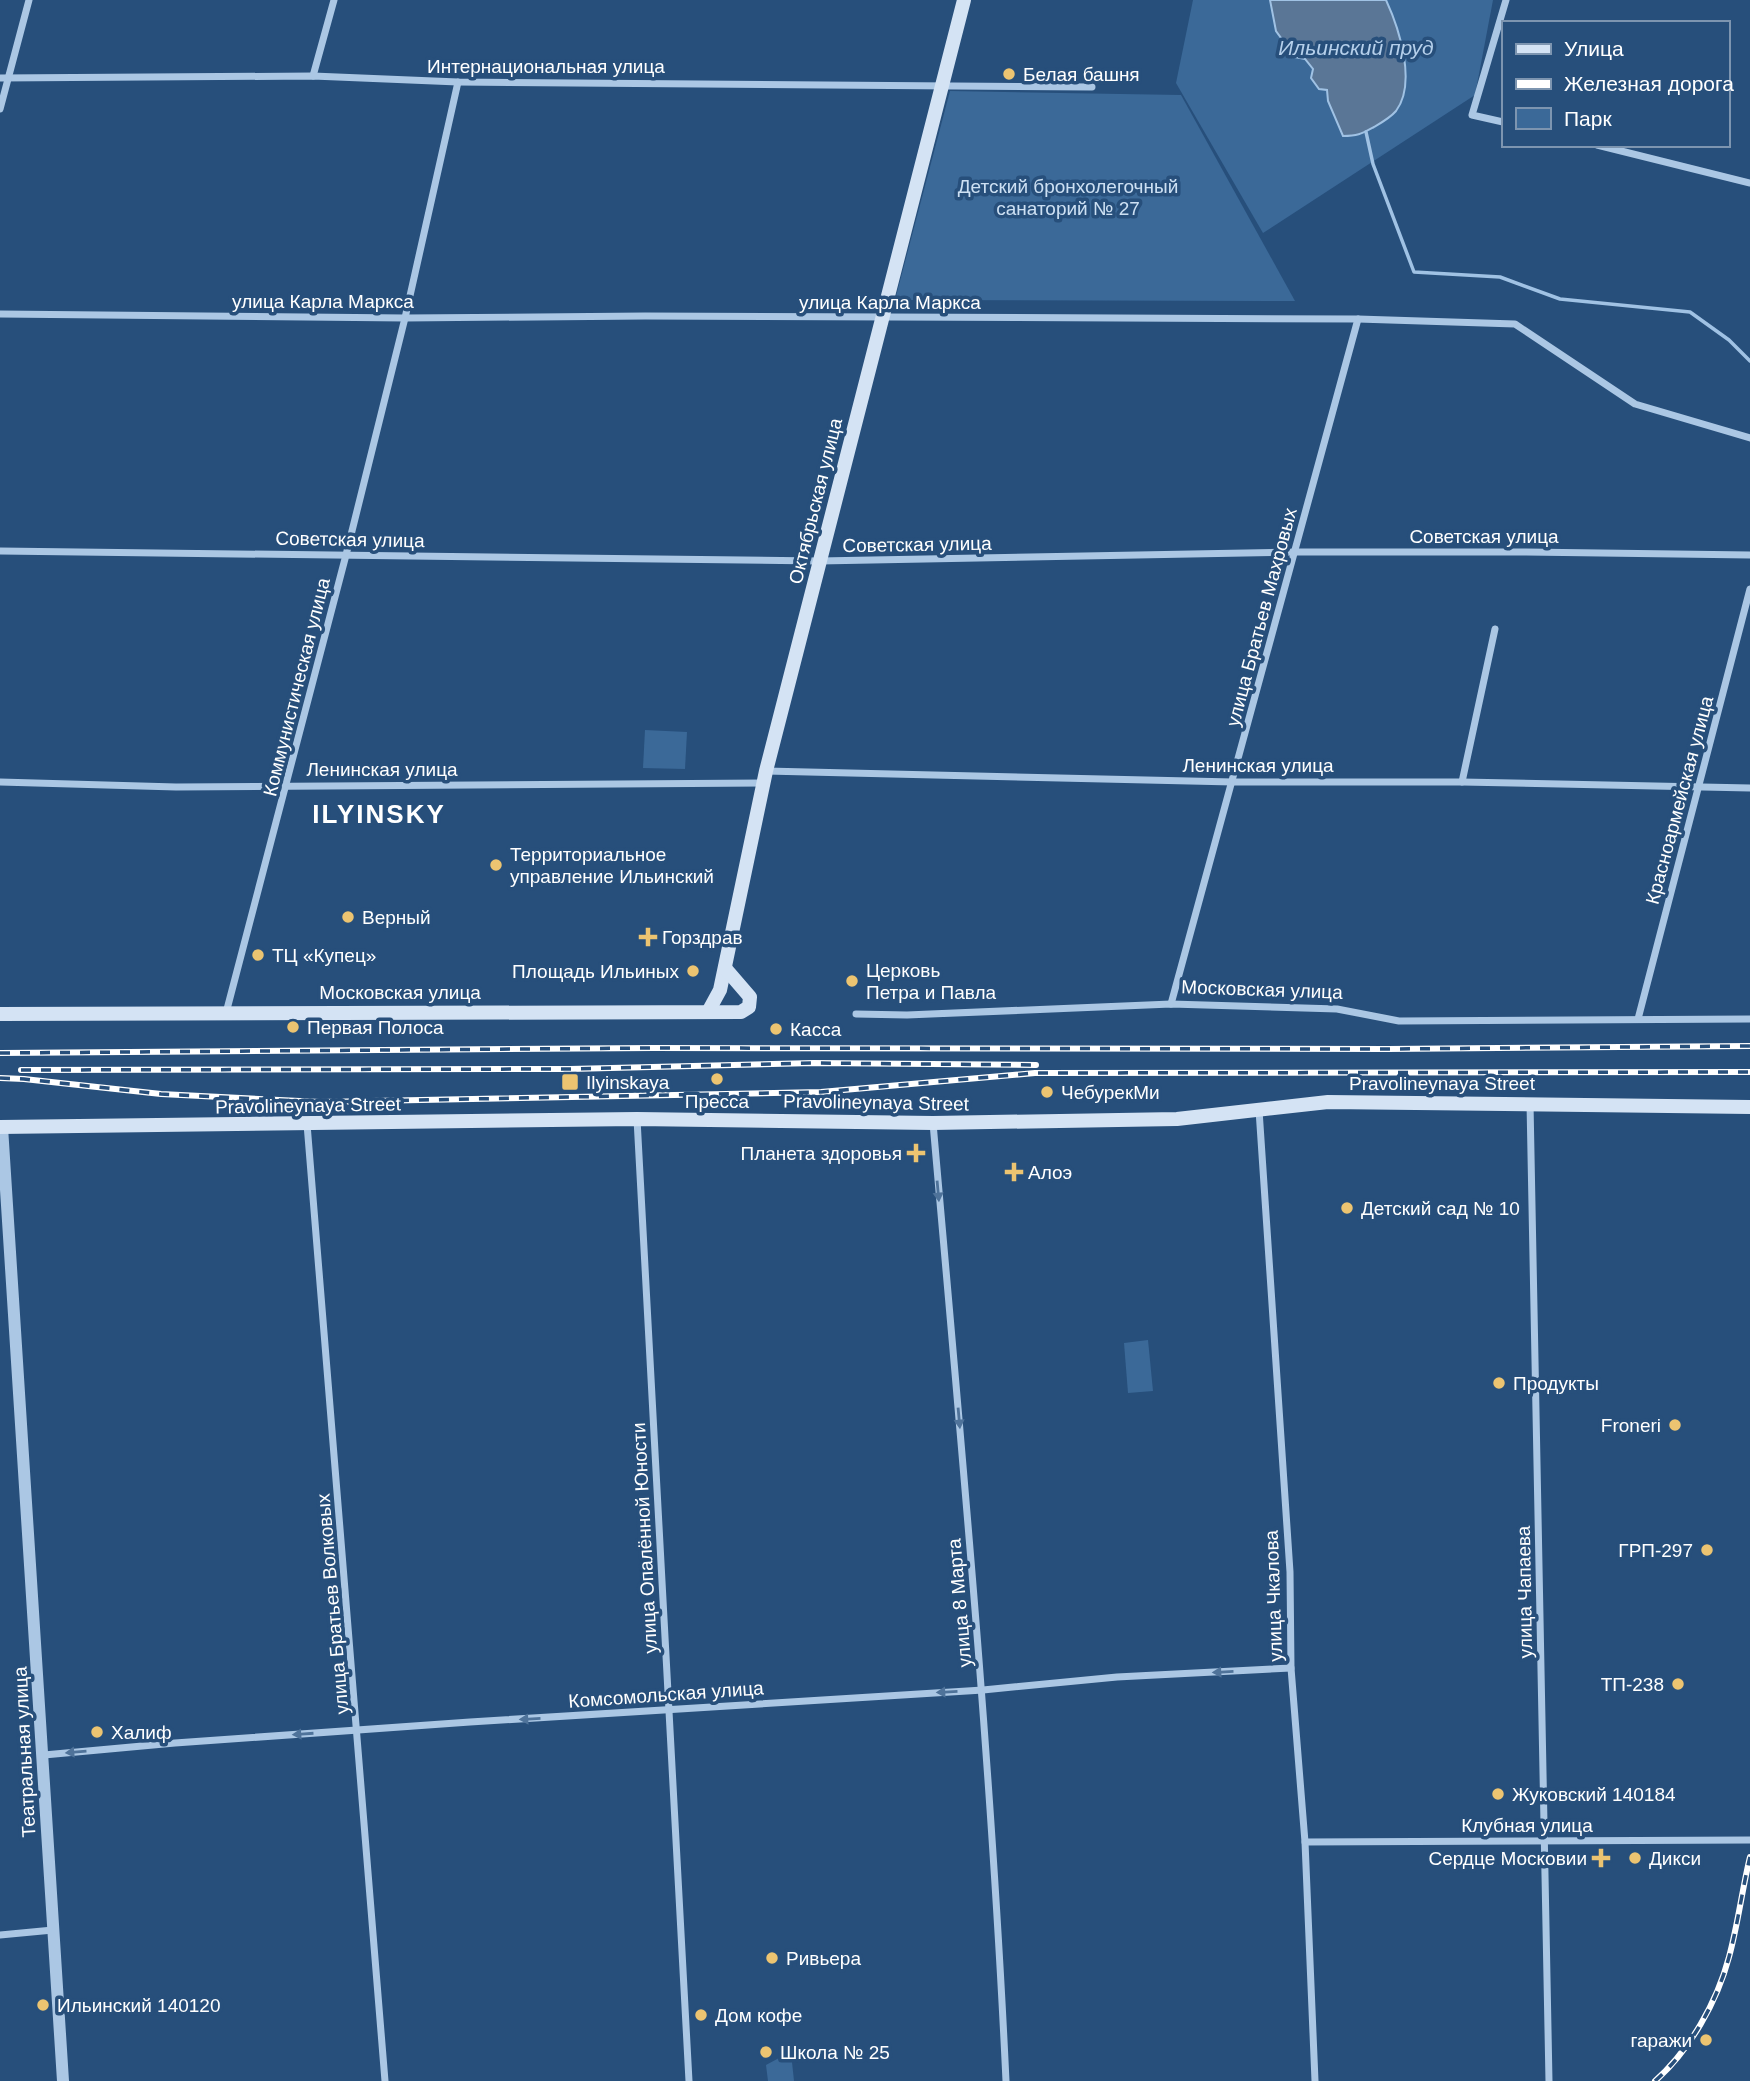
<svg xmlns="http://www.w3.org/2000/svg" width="1750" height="2081" font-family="Arial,sans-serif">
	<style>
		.green { fill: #3b6998 }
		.water { fill: #5a7696; stroke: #a0c2e4; stroke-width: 2 }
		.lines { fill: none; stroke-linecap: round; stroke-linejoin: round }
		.stream { stroke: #a0c2e4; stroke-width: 3.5 }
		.minor { stroke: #abc7e4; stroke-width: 7 }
		.tertiary { stroke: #abc7e4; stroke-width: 12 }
		.secondary { stroke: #d4e3f4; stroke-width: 14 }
		.rail-casing { stroke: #fff; stroke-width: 6 }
		.rail { stroke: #274f7b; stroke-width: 3.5; stroke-dasharray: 10; stroke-linecap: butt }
		.oneway { fill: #4f739a }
		.poi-dot { fill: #ecc471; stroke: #274f7b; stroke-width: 2.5 }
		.labels { text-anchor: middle; stroke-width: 7; stroke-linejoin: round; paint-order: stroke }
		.street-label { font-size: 19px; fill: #fff; stroke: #274f7b }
		.poi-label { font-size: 19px; fill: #fff; stroke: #274f7b; text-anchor: start }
		.park-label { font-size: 19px; fill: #cde0f3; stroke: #274f7b }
		.water-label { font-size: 21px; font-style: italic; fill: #b6d0eb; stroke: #274f7b }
		.district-label { font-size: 26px; font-weight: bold; letter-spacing: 2px; fill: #fff; stroke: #274f7b }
	</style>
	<rect width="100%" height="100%" fill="#274f7b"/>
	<g class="green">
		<path d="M1193,0H1493L1475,95L1263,233L1176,83Z"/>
		<path d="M950,91L1181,95L1295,301L895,300Z"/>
		<path d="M645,730L687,732L685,769L643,768Z"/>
		<path d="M1148,1340L1153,1391L1128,1393L1124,1343Z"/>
		<path d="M779,2058L792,2062L794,2081H768L766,2065Z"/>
	</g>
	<path class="water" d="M1270,0H1386C1399,28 1417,83 1396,111C1390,118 1381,123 1374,127C1361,134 1358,136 1343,136L1328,101L1327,90L1319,89L1311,78L1313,69L1305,59L1295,57L1276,31Z"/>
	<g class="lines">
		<path class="stream" d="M1366,132L1373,164L1414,272L1500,277L1560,299L1690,312L1729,340L1750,361"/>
		<g class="minor">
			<path d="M313,76L334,0"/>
			<path d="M0,78L313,76L458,82L1092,87"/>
			<path d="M0,109L29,0"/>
			<path d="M1503,122L1472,115L1506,0"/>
			<path d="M1597,145L1750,183"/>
			<path d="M0,314L405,318L645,316L1358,319L1515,324L1635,404L1750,438"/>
			<path d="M0,551L819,561L1295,552H1526L1750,555"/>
			<path d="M766,771L1233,782H1462L1750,788"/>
			<path d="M0,782L176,787L763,783"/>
			<path d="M1462,782L1495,629"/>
			<path d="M1171,1004L1358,319"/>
			<path d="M226,1013L346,555L405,318L458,82"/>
			<path d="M856,1014L907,1015L1171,1004L1337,1009L1399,1021L1750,1019"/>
			<path d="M1638,1019L1750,589"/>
			<path d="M1530,1103L1549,2081"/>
			<path d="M1259,1110L1290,1572L1291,1668L1305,1842L1315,2081"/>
			<path d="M637,1119L689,2081"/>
			<path d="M933,1123C961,1442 991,1761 1006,2081"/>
			<path d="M307,1124L385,2081"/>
			<path d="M44,1755L175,1743L470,1722L983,1690L1117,1677L1291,1668"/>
			<path d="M1305,1842L1750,1840"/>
			<path d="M0,1935L53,1930"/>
		</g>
		<path class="tertiary" d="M2,1127L63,2081"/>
		<g class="secondary">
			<path d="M708,1012L720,990L766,771L964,0"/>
			<path d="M0,1014L741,1012L749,1007L750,997L725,968"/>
			<path d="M0,1127L637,1119L933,1123L1177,1119L1328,1102L1750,1107"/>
		</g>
		<g class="rail-casing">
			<g id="rail">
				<path d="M0,1053L654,1048L1388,1049L1750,1046"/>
				<path d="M21,1070L570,1069L814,1063L1036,1065"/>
				<path d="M0,1078L24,1079L161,1094L320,1102L821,1092L1035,1073L1750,1072"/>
				<path d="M1655,2081C1690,2050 1717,2002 1729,1957C1738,1924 1742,1890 1750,1857"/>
			</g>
		</g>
		<use href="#rail" class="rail"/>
	</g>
	<defs><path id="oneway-solid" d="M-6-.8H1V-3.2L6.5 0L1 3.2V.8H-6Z" transform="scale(1.75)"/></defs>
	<g class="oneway">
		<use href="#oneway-solid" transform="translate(938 1191) rotate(85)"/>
		<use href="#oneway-solid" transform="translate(959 1418) rotate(85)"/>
		<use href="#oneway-solid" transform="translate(1223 1672) rotate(177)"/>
		<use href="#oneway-solid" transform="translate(947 1692) rotate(177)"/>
		<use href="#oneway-solid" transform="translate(530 1719) rotate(177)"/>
		<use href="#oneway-solid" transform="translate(303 1734) rotate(176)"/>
		<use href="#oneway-solid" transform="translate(76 1752) rotate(175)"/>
	</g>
	<g class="poi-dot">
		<circle cx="1009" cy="74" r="7"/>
		<circle cx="496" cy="865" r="7"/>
		<circle cx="348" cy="917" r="7"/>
		<path d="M644.5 926.5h7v7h7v7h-7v7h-7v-7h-7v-7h7z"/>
		<circle cx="258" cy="955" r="7"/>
		<circle cx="693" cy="971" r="7"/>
		<circle cx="852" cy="981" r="7"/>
		<circle cx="293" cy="1027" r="7"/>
		<circle cx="776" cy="1029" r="7"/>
		<circle cx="717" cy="1079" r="7"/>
		<rect x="561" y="1073" width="18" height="18" rx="3.5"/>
		<circle cx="1047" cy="1092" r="7"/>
		<path d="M912.5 1142.5h7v7h7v7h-7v7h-7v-7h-7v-7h7z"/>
		<path d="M1010.5 1161.5h7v7h7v7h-7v7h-7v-7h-7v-7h7z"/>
		<circle cx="1347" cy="1208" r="7"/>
		<circle cx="1499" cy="1383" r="7"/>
		<circle cx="1675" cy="1425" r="7"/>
		<circle cx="1707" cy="1550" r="7"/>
		<circle cx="1678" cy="1684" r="7"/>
		<circle cx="97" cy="1732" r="7"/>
		<circle cx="1498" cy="1794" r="7"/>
		<path d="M1597.5 1847.5h7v7h7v7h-7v7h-7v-7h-7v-7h7z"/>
		<circle cx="1635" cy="1858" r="7"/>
		<circle cx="772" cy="1958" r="7"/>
		<circle cx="43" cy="2005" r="7"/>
		<circle cx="701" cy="2015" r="7"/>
		<circle cx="1706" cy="2040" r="7"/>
		<circle cx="766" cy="2052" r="7"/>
	</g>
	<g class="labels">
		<g class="street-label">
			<text x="546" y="73">Интернациональная улица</text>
			<text x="323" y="308">улица Карла Маркса</text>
			<text x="890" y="309">улица Карла Маркса</text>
			<text transform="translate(815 501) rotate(-76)" y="7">Октябрьская улица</text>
			<text x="1484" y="543">Советская улица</text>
			<text transform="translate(350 539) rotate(1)" y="7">Советская улица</text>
			<text transform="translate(917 544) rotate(-1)" y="7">Советская улица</text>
			<text transform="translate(1261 617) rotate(-75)" y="7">улица Братьев Махровых</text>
			<text transform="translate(296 687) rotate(-76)" y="7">Коммунистическая улица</text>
			<text x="1258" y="772">Ленинская улица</text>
			<text x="382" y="776">Ленинская улица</text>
			<text transform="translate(1679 800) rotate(-75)" y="7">Красноармейская улица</text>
			<text transform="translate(1262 989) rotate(2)" y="7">Московская улица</text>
			<text x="400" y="999">Московская улица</text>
			<text x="1442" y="1090">Pravolineynaya Street</text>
			<text transform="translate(876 1102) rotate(1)" y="7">Pravolineynaya Street</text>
			<text transform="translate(308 1105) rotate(-1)" y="7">Pravolineynaya Street</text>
			<text transform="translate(644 1538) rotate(-93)" y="7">улица Опалённой Юности</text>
			<text transform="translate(1524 1592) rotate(-91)" y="7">улица Чапаева</text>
			<text transform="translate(1273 1596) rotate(-92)" y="7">улица Чкалова</text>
			<text transform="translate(959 1603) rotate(-95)" y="7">улица 8 Марта</text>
			<text transform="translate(332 1604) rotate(-95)" y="7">улица Братьев Волковых</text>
			<text transform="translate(666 1694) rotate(-4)" y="7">Комсомольская улица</text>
			<text transform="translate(24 1752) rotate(-93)" y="7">Театральная улица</text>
			<text x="1527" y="1832">Клубная улица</text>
		</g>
		<g class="poi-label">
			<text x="1023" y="81">Белая башня</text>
			<text x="510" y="861">Территориальное<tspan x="510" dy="22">управление Ильинский</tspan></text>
			<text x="362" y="924">Верный</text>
			<text x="662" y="944">Горздрав</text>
			<text x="272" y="962">ТЦ «Купец»</text>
			<text x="866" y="977">Церковь<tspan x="866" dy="22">Петра и Павла</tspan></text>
			<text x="679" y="978" text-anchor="end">Площадь Ильиных</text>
			<text x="307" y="1034">Первая Полоса</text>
			<text x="790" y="1036">Касса</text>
			<text x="586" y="1089">Ilyinskaya</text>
			<text x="1061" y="1099">ЧебурекМи</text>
			<text x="717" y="1108" text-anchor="middle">Пресса</text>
			<text x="902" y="1160" text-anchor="end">Планета здоровья</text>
			<text x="1028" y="1179">Алоэ</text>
			<text x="1361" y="1215">Детский сад № 10</text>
			<text x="1513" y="1390">Продукты</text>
			<text x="1661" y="1432" text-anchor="end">Froneri</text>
			<text x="1693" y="1557" text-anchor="end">ГРП-297</text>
			<text x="1664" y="1691" text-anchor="end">ТП-238</text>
			<text x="111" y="1739">Халиф</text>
			<text x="1512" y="1801">Жуковский 140184</text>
			<text x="1587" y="1865" text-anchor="end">Сердце Московии</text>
			<text x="1649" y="1865">Дикси</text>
			<text x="786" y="1965">Ривьера</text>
			<text x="57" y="2012">Ильинский 140120</text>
			<text x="715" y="2022">Дом кофе</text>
			<text x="1692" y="2047" text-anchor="end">гаражи</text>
			<text x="780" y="2059">Школа № 25</text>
		</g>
		<g class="park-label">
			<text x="1068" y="193">Детский бронхолегочный<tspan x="1068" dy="22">санаторий № 27</tspan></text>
		</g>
		<g class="water-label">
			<text x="1356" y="55">Ильинский пруд</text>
		</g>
		<g class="district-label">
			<text x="379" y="823">ILYINSKY</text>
		</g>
	</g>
	<rect x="1502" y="21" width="228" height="126" fill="#274f7b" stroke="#7d95b0" stroke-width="2"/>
	<rect x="1516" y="44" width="35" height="10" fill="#d4e3f4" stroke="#7d95b0" stroke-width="2"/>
	<text x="1564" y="56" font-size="21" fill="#ffffff">Улица</text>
	<rect x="1516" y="79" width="35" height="10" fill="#ffffff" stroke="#7d95b0" stroke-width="2"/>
	<text x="1564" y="91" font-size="21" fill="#ffffff">Железная дорога</text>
	<rect x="1516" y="108" width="35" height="21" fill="#3b6998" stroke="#7d95b0" stroke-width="2"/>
	<text x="1564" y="126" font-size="21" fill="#ffffff">Парк</text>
</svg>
